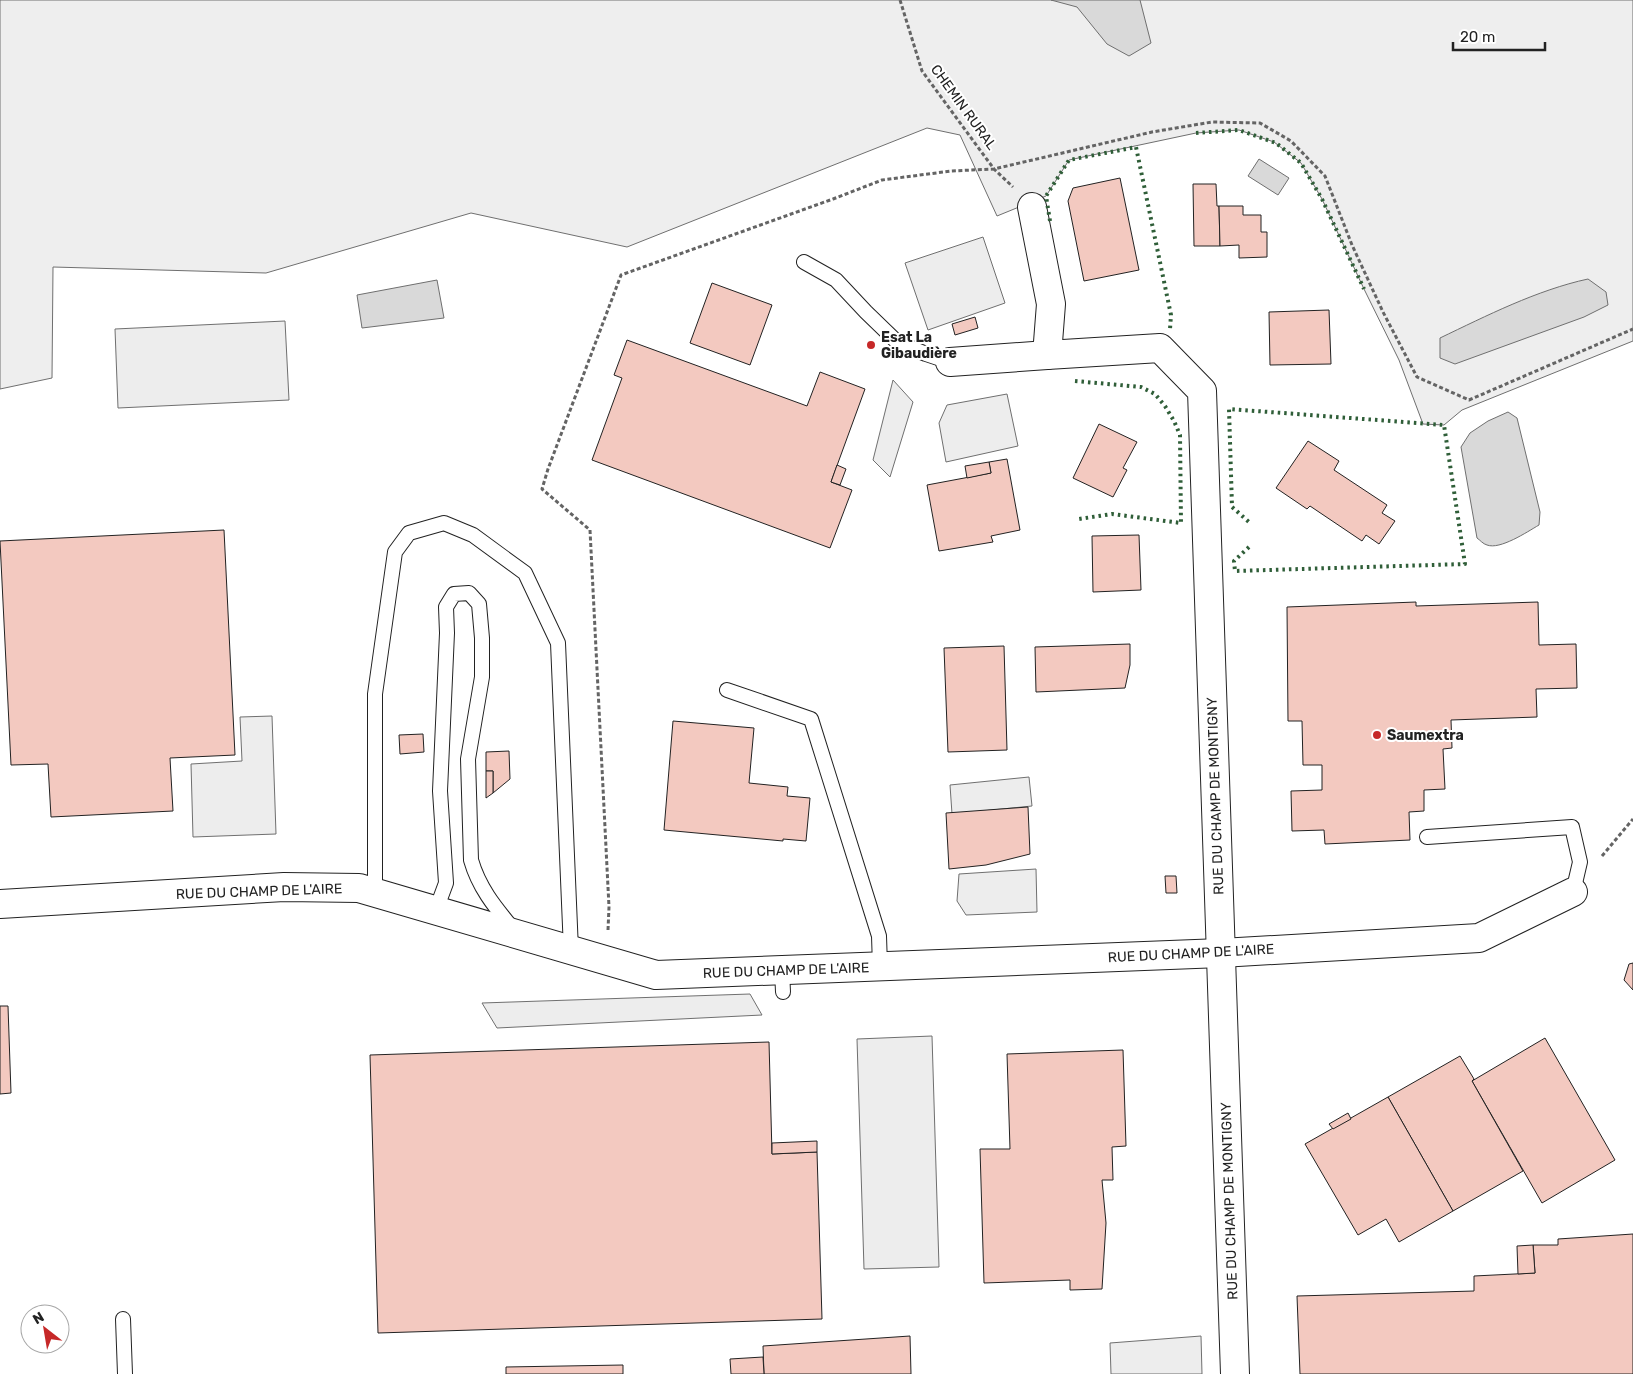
<svg xmlns="http://www.w3.org/2000/svg" width="1633" height="1374" font-family="Rubik,sans-serif">
	<style>
		.green { fill: #eee; stroke: #6f6f6f }
		.parking { fill: #ededed; stroke: #6f6f6f }
		.water { fill: #d9d9d9; stroke: #6f6f6f }
		.building { fill: #f3c9c0; stroke: #222 }
		.lines { fill: none; stroke-linecap: round; stroke-linejoin: round }
		.service-casing { stroke: #222; stroke-width: 16 }
		.minor-casing { stroke: #222; stroke-width: 30 }
		.path { stroke: #646464; stroke-width: 3; stroke-dasharray: 4 2.5; stroke-linecap: butt }
		.service { stroke: #fff; stroke-width: 14 }
		.minor { stroke: #fff; stroke-width: 28 }
		.hedge { stroke: #2f5e38; stroke-width: 4; stroke-dasharray: 2.5 4; stroke-linecap: butt }
		.poi-dot { fill: #c62828; stroke: #fff; stroke-width: 2 }
		.labels { text-anchor: middle; stroke-width: 4; stroke-linejoin: round; paint-order: stroke }
		.street-label { font-size: 14px; fill: #222; stroke: #fff }
		.poi-label { font-size: 14px; font-weight: bold; fill: #222; stroke: #fff; text-anchor: start }
	</style>
	<rect width="100%" height="100%" fill="#fff"/>
	<path class="green" d="M0,0H1633V341L1462,410L1444,425L1423,424L1399,360L1364,289L1322,199L1301,163L1274,142L1239,130L1196,133L1069,160L1046,196L997,216L960,135L927,128L627,247L471,213L266,273L53,267L52,378L0,389Z"/>
	<g class="parking">
		<path d="M983,237L1005,303L928,330L905,263Z"/>
		<path d="M285,321L289,400L118,408L115,329Z"/>
		<path d="M893,380L913,402L890,477L873,460Z"/>
		<path d="M1007,394L1018,446L946,462L939,423L947,405Z"/>
		<path d="M272,716L276,834L193,837L191,764L242,761L240,717Z"/>
		<path d="M1029,777L1032,806L952,814L950,785Z"/>
		<path d="M1036,869L1037,912L966,915L957,901L959,874Z"/>
		<path d="M750,994L762,1015L497,1028L482,1003Z"/>
		<path d="M932,1036L939,1267L864,1269L857,1039Z"/>
		<path d="M1201,1336L1202,1374H1111L1110,1343Z"/>
	</g>
	<g class="water">
		<path d="M1051,0H1140L1151,43L1129,56L1107,44L1077,7Z"/>
		<path d="M1259,159L1289,178L1278,195L1248,176Z"/>
		<path d="M1588,279L1606,292L1608,305L1584,317L1455,364L1440,358V338C1486,316 1537,290 1588,279Z"/>
		<path d="M437,280L444,318L362,328L357,295Z"/>
		<path d="M1508,412L1517,418L1540,512L1539,525C1527,532 1500,550 1487,545C1483,544 1480,540 1477,538L1461,447L1470,433L1488,421Z"/>
	</g>
	<g class="building">
		<path d="M1120,178L1139,270L1084,281L1068,201L1073,188Z"/>
		<path d="M1193,184H1216L1217,206H1219L1220,246H1194Z"/>
		<path d="M1219,206H1243V215H1261V232H1267V257L1239,258V245L1220,246Z"/>
		<path d="M712,283L772,305L750,365L690,343Z"/>
		<path d="M1329,310L1331,364L1270,365L1269,312Z"/>
		<path d="M975,317L978,328L955,335L952,324Z"/>
		<path d="M627,340L807,406L820,372L865,389L831,482L852,490L830,548L592,460L622,378L614,375Z"/>
		<path d="M1099,424L1137,442L1123,468L1127,470L1113,497L1073,478Z"/>
		<path d="M1308,441L1339,461L1334,470L1387,505L1382,513L1395,521L1379,544L1366,535L1362,541L1310,506L1307,509L1276,488Z"/>
		<path d="M1007,459L1020,530L991,536L993,542L939,551L927,485L991,473L989,462Z"/>
		<path d="M989,462L991,473L967,478L965,466Z"/>
		<path d="M837,465L846,469L840,485L831,482Z"/>
		<path d="M224,530L235,755L170,758L173,811L51,817L48,764L11,765L0,541Z"/>
		<path d="M1139,535L1141,590L1093,592L1092,536Z"/>
		<path d="M1416,602V606L1538,602L1539,645L1576,644L1577,688L1536,689L1537,717L1451,720L1452,748L1443,749L1445,789L1424,790V811L1409,812L1410,840L1325,844L1324,830L1292,831L1291,791L1322,790V765H1303L1302,721H1288L1287,607Z"/>
		<path d="M1130,644V665L1125,688L1036,692L1035,647Z"/>
		<path d="M1004,646L1007,750L948,752L944,648Z"/>
		<path d="M673,721L754,728L749,783L788,787L787,796L810,798L806,841L783,839V841L664,830Z"/>
		<path d="M423,734L424,752L400,754L399,735Z"/>
		<path d="M509,751L510,779L493,793V771H486V752Z"/>
		<path d="M486,771H493V793L486,798Z"/>
		<path d="M1028,807L1030,854L986,865L949,869L946,813Z"/>
		<path d="M1165,876H1176L1177,893H1166Z"/>
		<path d="M1633,963V990L1624,980L1629,964Z"/>
		<path d="M0,1006H8L11,1093L0,1094Z"/>
		<path d="M1545,1038L1615,1160L1542,1203L1472,1081Z"/>
		<path d="M769,1042L772,1154L817,1152L822,1319L378,1333L370,1055Z"/>
		<path d="M1123,1050L1126,1146L1112,1147L1113,1180H1102L1106,1223L1102,1289L1070,1290V1280L984,1283L980,1149H1010L1007,1054Z"/>
		<path d="M1460,1056L1474,1079L1472,1081L1523,1171L1453,1211L1388,1097Z"/>
		<path d="M1388,1097L1453,1211L1399,1242L1386,1219L1358,1235L1305,1144Z"/>
		<path d="M1348,1113L1351,1119L1333,1129L1329,1124Z"/>
		<path d="M817,1141V1152L772,1154V1143Z"/>
		<path d="M1633,1234V1374H1300L1297,1296L1474,1291V1276L1535,1273L1533,1245H1558V1239Z"/>
		<path d="M1533,1245L1535,1273L1518,1274L1517,1246Z"/>
		<path d="M910,1336L911,1374H764L763,1346Z"/>
		<path d="M763,1357L764,1374H731L730,1359Z"/>
		<path d="M623,1365V1374H506V1367Z"/>
	</g>
	<g class="lines">
		<g class="service-casing">
			<g id="service">
				<path d="M804,262L836,280L866,312L897,342L926,354L950,362"/>
				<path d="M727,690L811,719L879,936L880,966"/>
				<path d="M1427,837L1572,827L1580,862L1573,892"/>
				<path d="M375,893V694L395,552L409,533L444,523L473,535L525,573L558,643L571,950"/>
				<path d="M436,910L446,883L440,791L447,633L446,607L454,594L469,593L479,604L482,638V677L468,759L471,860C479,888 495,907 513,929"/>
				<path d="M782,970L783,992"/>
				<path d="M123,1319L125,1374"/>
			</g>
		</g>
		<g class="minor-casing">
			<g id="minor">
				<path d="M1032,207L1051,304L1047,355L1160,348L1202,391L1235,1374"/>
				<path d="M950,362L1047,355"/>
				<path d="M0,904L284,887L359,888L656,975L1221,953L1479,938L1573,892"/>
			</g>
		</g>
		<g class="path">
			<path d="M900,0L922,71L994,169L1013,187"/>
			<path d="M1602,856L1633,819"/>
			<path d="M608,930L609,907L590,530L542,489L548,469L621,275L833,199L882,180L951,171L994,169L1152,132L1212,122L1260,123L1291,141L1325,176L1352,245L1383,312L1417,377L1469,400L1633,329"/>
		</g>
		<use href="#service" class="service"/>
		<use href="#minor" class="minor"/>
		<g class="hedge">
			<path d="M1196,133L1239,130L1276,143L1301,163L1322,199L1364,289"/>
			<path d="M1050,221L1046,196L1069,160L1136,147L1171,315L1170,329"/>
			<path d="M1075,381L1141,387L1155,394L1165,406L1174,421L1180,435L1181,523L1112,514L1079,519"/>
			<path d="M1249,547L1234,561L1235,571L1465,564L1444,425L1229,409L1232,507L1249,522"/>
		</g>
	</g>
	<g class="poi-dot">
		<circle cx="871" cy="345" r="5"/>
		<circle cx="1377" cy="735" r="5"/>
	</g>
	<g class="labels">
		<g class="street-label">
			<text transform="translate(964 107) rotate(54)" y="5">CHEMIN RURAL</text>
			<text transform="translate(1215 796) rotate(-92)" y="5">RUE DU CHAMP DE MONTIGNY</text>
			<text transform="translate(259 891) rotate(-2)" y="5">RUE DU CHAMP DE L'AIRE</text>
			<text transform="translate(1191 953) rotate(-3)" y="5">RUE DU CHAMP DE L'AIRE</text>
			<text transform="translate(786 970) rotate(-2)" y="5">RUE DU CHAMP DE L'AIRE</text>
			<text transform="translate(1229 1201) rotate(-92)" y="5">RUE DU CHAMP DE MONTIGNY</text>
		</g>
		<g class="poi-label">
			<text x="881" y="342">Esat La<tspan x="881" dy="16">Gibaudière</tspan></text>
			<text x="1387" y="740">Saumextra</text>
		</g>
	</g>
	<g transform="translate(45 1329) rotate(329)"><circle r="24" fill="#ffffff" stroke="#a7a7a7"/>
	<path d="M0-4L9 19L0 12L-9 19Z" fill="#c62828"/>
	<text y="-8" font-size="14" font-weight="bold" text-anchor="middle" fill="#222222">N</text>
	</g>
	<path d="M1453 42v8h92v-8" fill="none" stroke="#222222" stroke-width="2.5"/>
	<text x="1460" y="42" font-size="15" fill="#222222" stroke="#ffffff" stroke-width="4" paint-order="stroke">20 m</text>
</svg>
